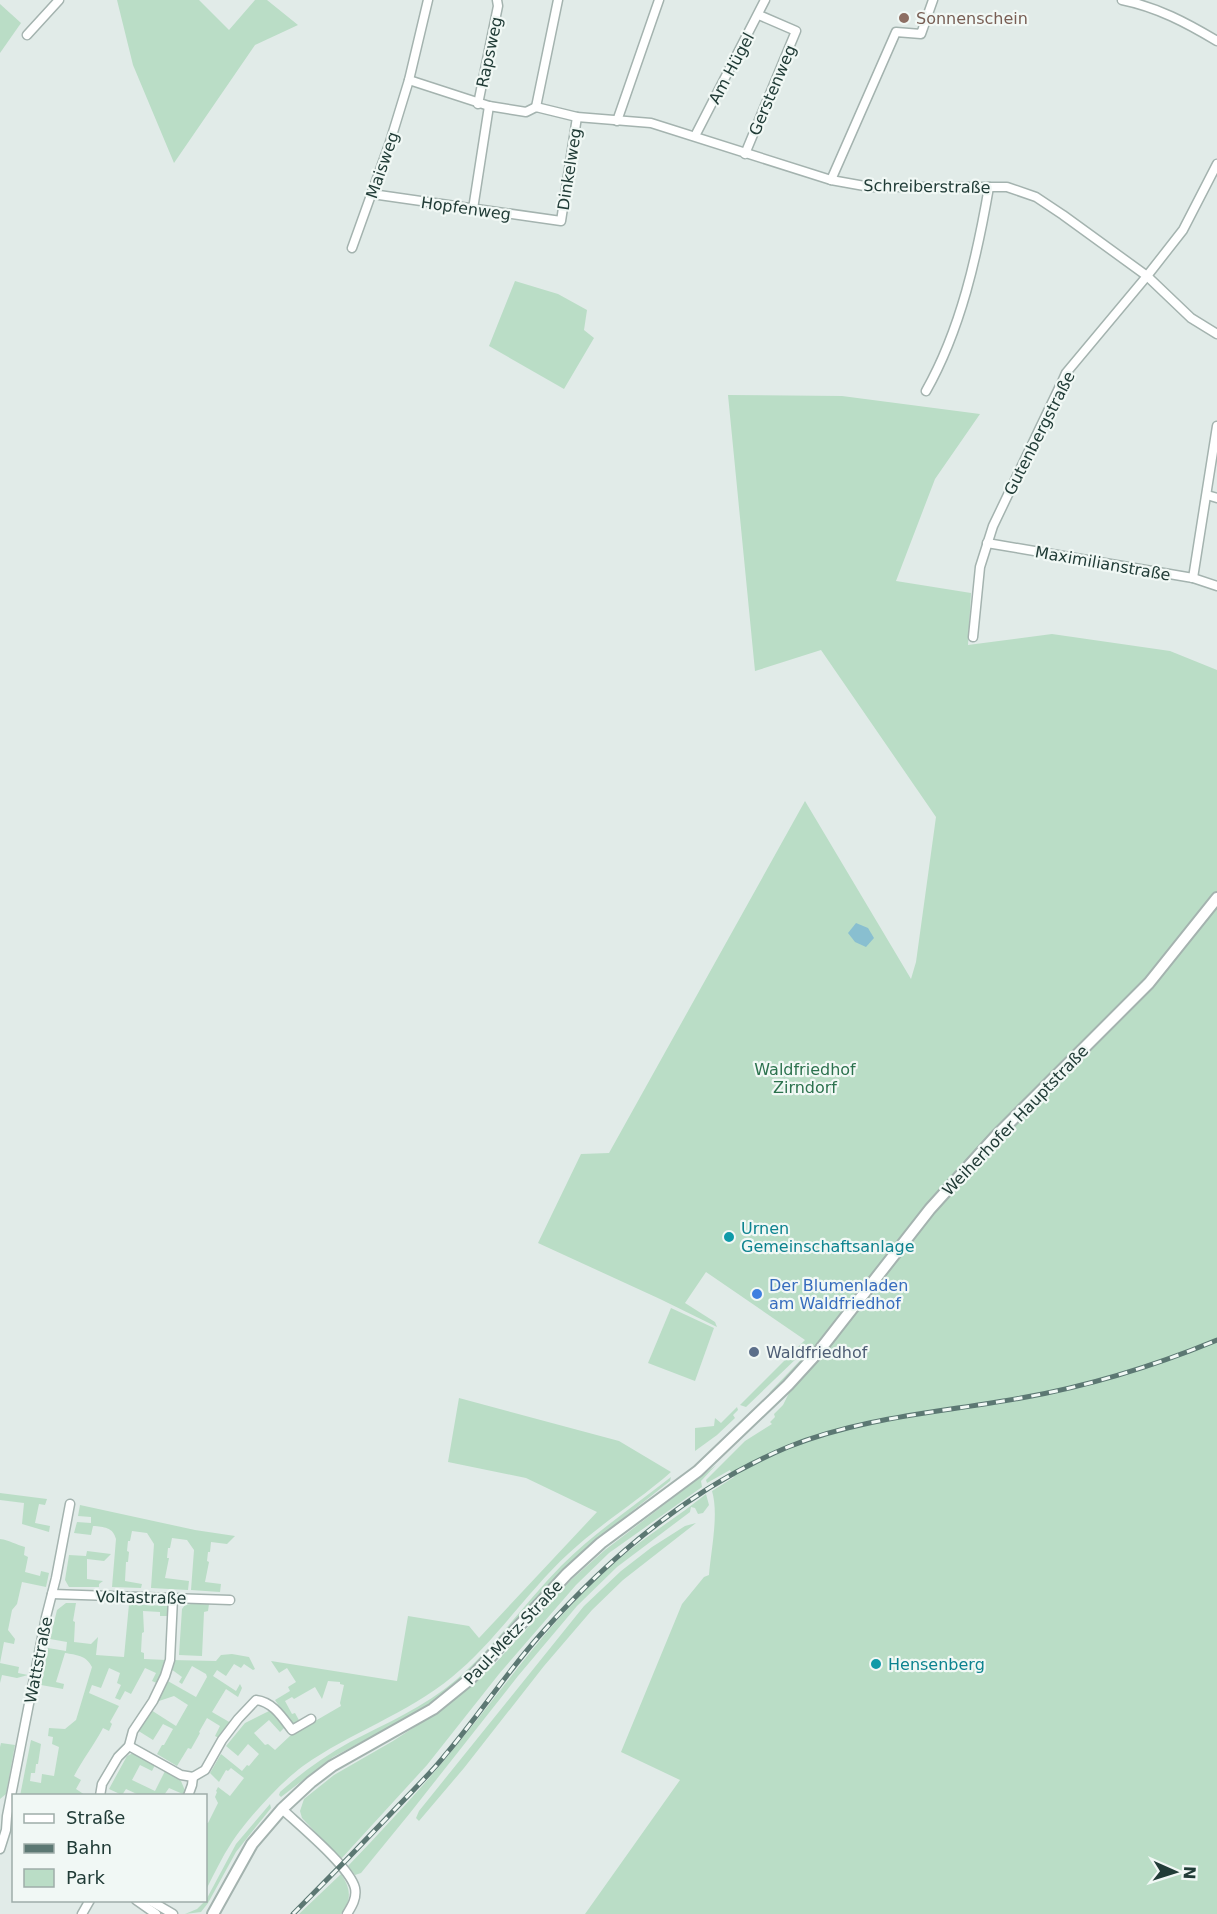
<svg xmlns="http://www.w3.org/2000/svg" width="1217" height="1914" font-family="'DejaVu Sans',sans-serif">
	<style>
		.green { fill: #baddc6 }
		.water { fill: #89bfd0 }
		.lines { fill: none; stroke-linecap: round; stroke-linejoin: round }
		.minor-casing { stroke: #a4b3af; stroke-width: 11 }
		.tertiary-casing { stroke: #a4b3af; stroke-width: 14 }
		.minor { stroke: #fff; stroke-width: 8 }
		.tertiary { stroke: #fff; stroke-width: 10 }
		.rail-casing { stroke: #5c7873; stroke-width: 5 }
		.rail { stroke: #f1f8f5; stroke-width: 3; stroke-dasharray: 9; stroke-linecap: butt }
		.education-dot { fill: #8d6e63; stroke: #f1f8f5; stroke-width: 2 }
		.culture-dot { fill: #0f9aa8; stroke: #f1f8f5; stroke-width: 2 }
		.shop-dot { fill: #3f7fe0; stroke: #f1f8f5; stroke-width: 2 }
		.service-dot { fill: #5c6f8a; stroke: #f1f8f5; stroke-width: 2 }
		.labels { text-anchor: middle; stroke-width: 4.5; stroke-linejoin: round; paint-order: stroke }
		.education-label { font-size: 16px; fill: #785e54; stroke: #f1f8f5; text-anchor: start }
		.street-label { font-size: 16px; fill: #213c37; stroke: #f1f8f5 }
		.park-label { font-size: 16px; fill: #2c724e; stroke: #f1f8f5 }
		.culture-label { font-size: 16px; fill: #0d838f; stroke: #f1f8f5; text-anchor: start }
		.shop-label { font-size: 16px; fill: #366cbe; stroke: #f1f8f5; text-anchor: start }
		.service-label { font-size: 16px; fill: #4e5e75; stroke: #f1f8f5; text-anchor: start }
	</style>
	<rect width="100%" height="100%" fill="#e1ebe8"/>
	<g class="green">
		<path d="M117,0H199L229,30L255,0H267L298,25L255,45L174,163L133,65Z"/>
		<path d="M0,4L21,23L0,53Z"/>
		<path d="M515,281L558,294L587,310L584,330L594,338L564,389L489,346Z"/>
		<path d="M728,395L842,396L980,414L935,479L896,581L971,593L968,645L1052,634L1170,651L1217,670V1914H585L680,1780L621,1752L682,1604L704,1577L709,1575C711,1550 719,1514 712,1491L734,1477L730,1470L707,1483L706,1480L745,1441L772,1424L770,1422L775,1417L774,1414L783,1405L789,1393L824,1355L815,1348L784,1384L769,1393L813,1347L809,1344L800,1355L746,1407L740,1405L805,1340L706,1272L685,1303L715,1322L717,1327L660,1299L538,1243L581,1154L609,1153L805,801L911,979L916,962L936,817L821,650L755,671Z"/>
		<path d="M671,1308L714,1328L695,1381L648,1363Z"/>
		<path d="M459,1398L619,1441L671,1472C638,1501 600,1524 568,1554C527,1592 495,1642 452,1677C407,1714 351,1732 303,1766C280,1783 248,1818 232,1842C222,1857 214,1874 206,1890V1823H208L218,1803L215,1797L217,1792L216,1791L218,1787L230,1796L244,1778L231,1768L228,1771L226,1770L219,1782L210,1773L221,1754L242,1771L247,1765L249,1766L259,1754L248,1744L238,1756L226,1746L245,1723L271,1710L285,1727L280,1732L269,1720L254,1733L265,1745L268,1744L275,1750L291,1735L341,1706L340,1703L344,1685L340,1684V1682L328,1681L322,1699L315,1687L294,1699L292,1697L285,1701L292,1714L295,1713L300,1722L296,1725L290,1722L275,1700L290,1691L288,1687L296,1682L287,1668L279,1673L271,1661L397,1681L408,1616L469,1626L479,1638L597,1512L526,1478L448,1462Z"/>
		<path d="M737,1407L738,1410L733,1415L735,1418L717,1435L695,1451V1428L714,1426L715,1418L721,1423Z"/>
		<path d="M716,1465L701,1481L702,1487L609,1553L576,1585L499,1674L427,1765L341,1859L302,1818L300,1811L304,1799L334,1775L393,1741L442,1709L491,1668L571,1580L605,1550Z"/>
		<path d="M671,1477L670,1481L591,1544L558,1576L470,1672L434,1701L407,1718L333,1757L281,1797L279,1795L280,1792C301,1773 325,1756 350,1742C387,1723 424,1707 456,1680C495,1646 525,1603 561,1566C594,1533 634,1506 671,1477Z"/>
		<path d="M0,1493L47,1499L45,1505L39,1504L35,1523L50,1526L49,1532L22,1524L24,1503L0,1500Z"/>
		<path d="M706,1494L709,1505L703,1513L698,1514L695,1508L691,1507L690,1512L617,1567L577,1606L518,1676L410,1813L361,1873L355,1875L348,1866C387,1825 425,1785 460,1741C508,1682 554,1616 612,1565C641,1539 675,1519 706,1494Z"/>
		<path d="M80,1505L195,1530L235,1536L227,1544L211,1542L210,1552H208L207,1561L209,1562L205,1582L221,1584L220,1592L191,1590L194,1550L187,1540L172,1538L170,1548H168L167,1558H169L165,1578L189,1581L188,1590L151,1588L154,1544L147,1533L132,1531L130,1541H128L127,1551L129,1552L128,1562H126L125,1581L142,1584L141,1588L112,1587L116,1539C113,1527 104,1527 93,1526L91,1535L74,1533L77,1522L91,1523V1517L78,1516Z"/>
		<path d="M696,1523L623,1580L592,1610L544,1666L464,1768L419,1821L416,1818L419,1811L584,1606L621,1571L652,1547L685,1526Z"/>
		<path d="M0,1539C10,1540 16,1545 25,1547L24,1555L28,1557L25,1572L40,1576L41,1571L49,1573L46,1587L22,1582L17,1604L12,1610L8,1630L15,1639L14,1644L4,1642L0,1663L19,1667L18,1673L28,1675L17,1678L2,1675L0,1683Z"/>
		<path d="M87,1551L111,1554L104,1561L87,1559V1579L103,1581L99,1584V1587H69L65,1580L69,1555L86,1556Z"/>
		<path d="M66,1603H76L73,1621L75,1622L74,1642L91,1644L98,1637L96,1655L124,1657L129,1604L167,1606L168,1616H160V1612L143,1611L144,1632L142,1633L141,1652L144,1653V1659L167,1660L159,1684L152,1681L156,1673L145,1668L131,1694L125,1691L120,1700L115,1698L121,1685L117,1683L120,1673L109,1668L101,1688L92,1685L89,1693L119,1706L110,1722L112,1724L109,1731L103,1728C94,1745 83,1759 74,1776L81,1780L76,1789L85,1795L20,1796L31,1740L41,1744L38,1764H36L35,1773H31L30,1781L41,1783L42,1774L54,1776L59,1747L52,1744L53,1737L48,1736L49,1728L65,1729L76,1720L92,1667C86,1655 76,1655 65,1653L56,1682L64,1684L63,1689L41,1685L48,1648L66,1651L67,1642L50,1639L57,1610Z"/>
		<path d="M191,1604H209L208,1611L204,1612L202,1656L179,1655L182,1609L185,1605Z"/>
		<path d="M232,1654L249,1657L255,1669L253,1670L244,1664L241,1668L234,1664L226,1676L217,1670L213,1676L236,1691L240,1684L242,1688L238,1697L226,1689L212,1712L231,1723L219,1738L215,1736L220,1726L207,1718L199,1732L200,1733L191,1749L188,1748L177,1766L157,1754L162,1745H164L173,1729L163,1724L153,1740L137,1730L151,1710L176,1726L188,1705L174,1696L156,1702L166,1680L196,1697L207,1677L206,1674L192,1666L182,1684L179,1682L182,1677L171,1669L172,1660L216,1661L221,1655Z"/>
		<path d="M1,1743L15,1745L6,1794L0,1799V1747Z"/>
		<path d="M133,1753L137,1754L155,1765L152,1771L140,1765L132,1780L155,1791L165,1771L181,1781L186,1793L185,1795L169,1788L164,1795H139L126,1789L122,1795L109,1789L127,1756Z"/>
		<path d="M270,1804L271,1808L236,1852L208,1903L201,1912L185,1914L197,1909L206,1900L236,1844Z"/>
		<path d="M341,1874C351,1889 352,1900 341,1914H299Z"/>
	</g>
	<path class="water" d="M856,923L868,928L874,938L866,947L855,942L848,933Z"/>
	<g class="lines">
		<g class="minor-casing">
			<g id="minor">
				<path d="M1122,0C1157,7 1187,23 1217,41"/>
				<path d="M27,35L59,0"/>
				<path d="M409,80L489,106L526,112L536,107L577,117L651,123L831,180L870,187H1007L1036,197L1063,215L1147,276L1191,318L1217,334"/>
				<path d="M478,104L498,6L497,0"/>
				<path d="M536,107L558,0"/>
				<path d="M617,121L659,0"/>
				<path d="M695,136L765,0"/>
				<path d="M745,154L796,31L759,15"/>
				<path d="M831,180L896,32L921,34L933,0"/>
				<path d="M372,194L561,221L577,117"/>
				<path d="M473,209L489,106"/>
				<path d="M352,248L390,142L409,80L428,0"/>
				<path d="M926,391C961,329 977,256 989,187"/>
				<path d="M1207,495L1217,498"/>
				<path d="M987,543L1193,578L1217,586"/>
				<path d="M1193,578L1217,426"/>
				<path d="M973,637L980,567L993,526L1062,382L1066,373L1147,276L1183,230L1217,164"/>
				<path d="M52,1594L230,1600"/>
				<path d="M129,1746L181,1775L193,1777L205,1770L222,1740L238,1719L256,1700C273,1702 282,1717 292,1730L311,1719"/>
				<path d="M100,1796L102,1784L118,1757L129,1746L133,1731L153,1701L165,1676L170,1660L173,1598"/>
				<path d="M188,1796L192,1785L193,1777"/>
				<path d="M282,1809C299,1825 350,1867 355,1888C357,1898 352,1906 347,1914"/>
				<path d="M0,1849L6,1830L7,1816L46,1617L56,1578L70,1504"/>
				<path d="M136,1900L156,1914"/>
				<path d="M149,1900L173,1914"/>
				<path d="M82,1914L90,1900"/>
			</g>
		</g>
		<g class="tertiary-casing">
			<path id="tertiary" d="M213,1914L252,1844L282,1809L311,1782L332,1766L433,1709L470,1679L567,1574L601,1543L698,1471L788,1385L819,1351L930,1209L995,1137L1149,983L1217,898"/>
		</g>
		<use href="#minor" class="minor"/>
		<use href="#tertiary" class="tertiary"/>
		<g class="rail-casing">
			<path id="rail" d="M293,1914C329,1878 365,1841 400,1804C415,1788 432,1772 446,1754C479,1715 507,1672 541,1634C610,1556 692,1487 788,1447C862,1417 944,1412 1021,1398C1089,1386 1154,1366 1217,1340"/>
		</g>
		<use href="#rail" class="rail"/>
	</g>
	<circle class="education-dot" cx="904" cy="18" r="6"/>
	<g class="culture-dot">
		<circle cx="729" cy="1237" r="6"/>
		<circle cx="876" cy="1664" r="6"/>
	</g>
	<circle class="shop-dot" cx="757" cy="1294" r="6"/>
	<circle class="service-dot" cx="754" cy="1352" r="6"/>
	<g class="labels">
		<g class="education-label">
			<text x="916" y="24">Sonnenschein</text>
		</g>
		<g class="street-label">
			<text transform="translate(489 52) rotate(-78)" y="6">Rapsweg</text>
			<text transform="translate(731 68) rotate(-62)" y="6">Am Hügel</text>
			<text transform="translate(772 90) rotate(-67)" y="6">Gerstenweg</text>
			<text transform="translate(382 165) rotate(-71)" y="6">Maisweg</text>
			<text transform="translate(569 169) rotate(-81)" y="6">Dinkelweg</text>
			<text transform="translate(927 186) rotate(1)" y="6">Schreiberstraße</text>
			<text transform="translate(466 208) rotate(8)" y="6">Hopfenweg</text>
			<text transform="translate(1039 433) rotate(-63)" y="6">Gutenbergstraße</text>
			<text transform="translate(1103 563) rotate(10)" y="6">Maximilianstraße</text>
			<text transform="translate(1015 1120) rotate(-46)" y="6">Weiherhofer Hauptstraße</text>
			<text transform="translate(141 1597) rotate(1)" y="6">Voltastraße</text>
			<text transform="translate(513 1632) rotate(-47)" y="6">Paul-Metz-Straße</text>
			<text transform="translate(38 1660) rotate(-79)" y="6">Wattstraße</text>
		</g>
		<g class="park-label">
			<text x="805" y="1075">Waldfriedhof<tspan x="805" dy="18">Zirndorf</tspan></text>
		</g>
		<g class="culture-label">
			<text x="741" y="1234">Urnen<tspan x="741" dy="18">Gemeinschaftsanlage</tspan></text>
			<text x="888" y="1670">Hensenberg</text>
		</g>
		<g class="shop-label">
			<text x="769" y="1291">Der Blumenladen<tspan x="769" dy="18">am Waldfriedhof</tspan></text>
		</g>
		<g class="service-label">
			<text x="766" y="1358">Waldfriedhof</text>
		</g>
	</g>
	<rect x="12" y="1794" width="195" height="108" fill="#f1f8f5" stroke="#9eada9" stroke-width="1.5"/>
	<rect x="24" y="1814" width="30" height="9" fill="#ffffff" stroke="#9eada9" stroke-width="1.5"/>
	<text x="66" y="1824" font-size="18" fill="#213c37">Straße</text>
	<rect x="24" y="1844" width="30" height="9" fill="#5c7873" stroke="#9eada9" stroke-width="1.5"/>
	<text x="66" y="1854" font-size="18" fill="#213c37">Bahn</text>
	<rect x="24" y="1869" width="30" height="18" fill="#baddc6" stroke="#9eada9" stroke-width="1.5"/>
	<text x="66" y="1884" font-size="18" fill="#213c37">Park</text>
	<g transform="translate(1175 1872) rotate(93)" stroke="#f1f8f5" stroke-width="4.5" paint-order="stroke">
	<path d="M0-4.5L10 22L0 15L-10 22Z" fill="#213c37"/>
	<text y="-9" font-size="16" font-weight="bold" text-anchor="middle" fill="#213c37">N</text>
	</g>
</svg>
